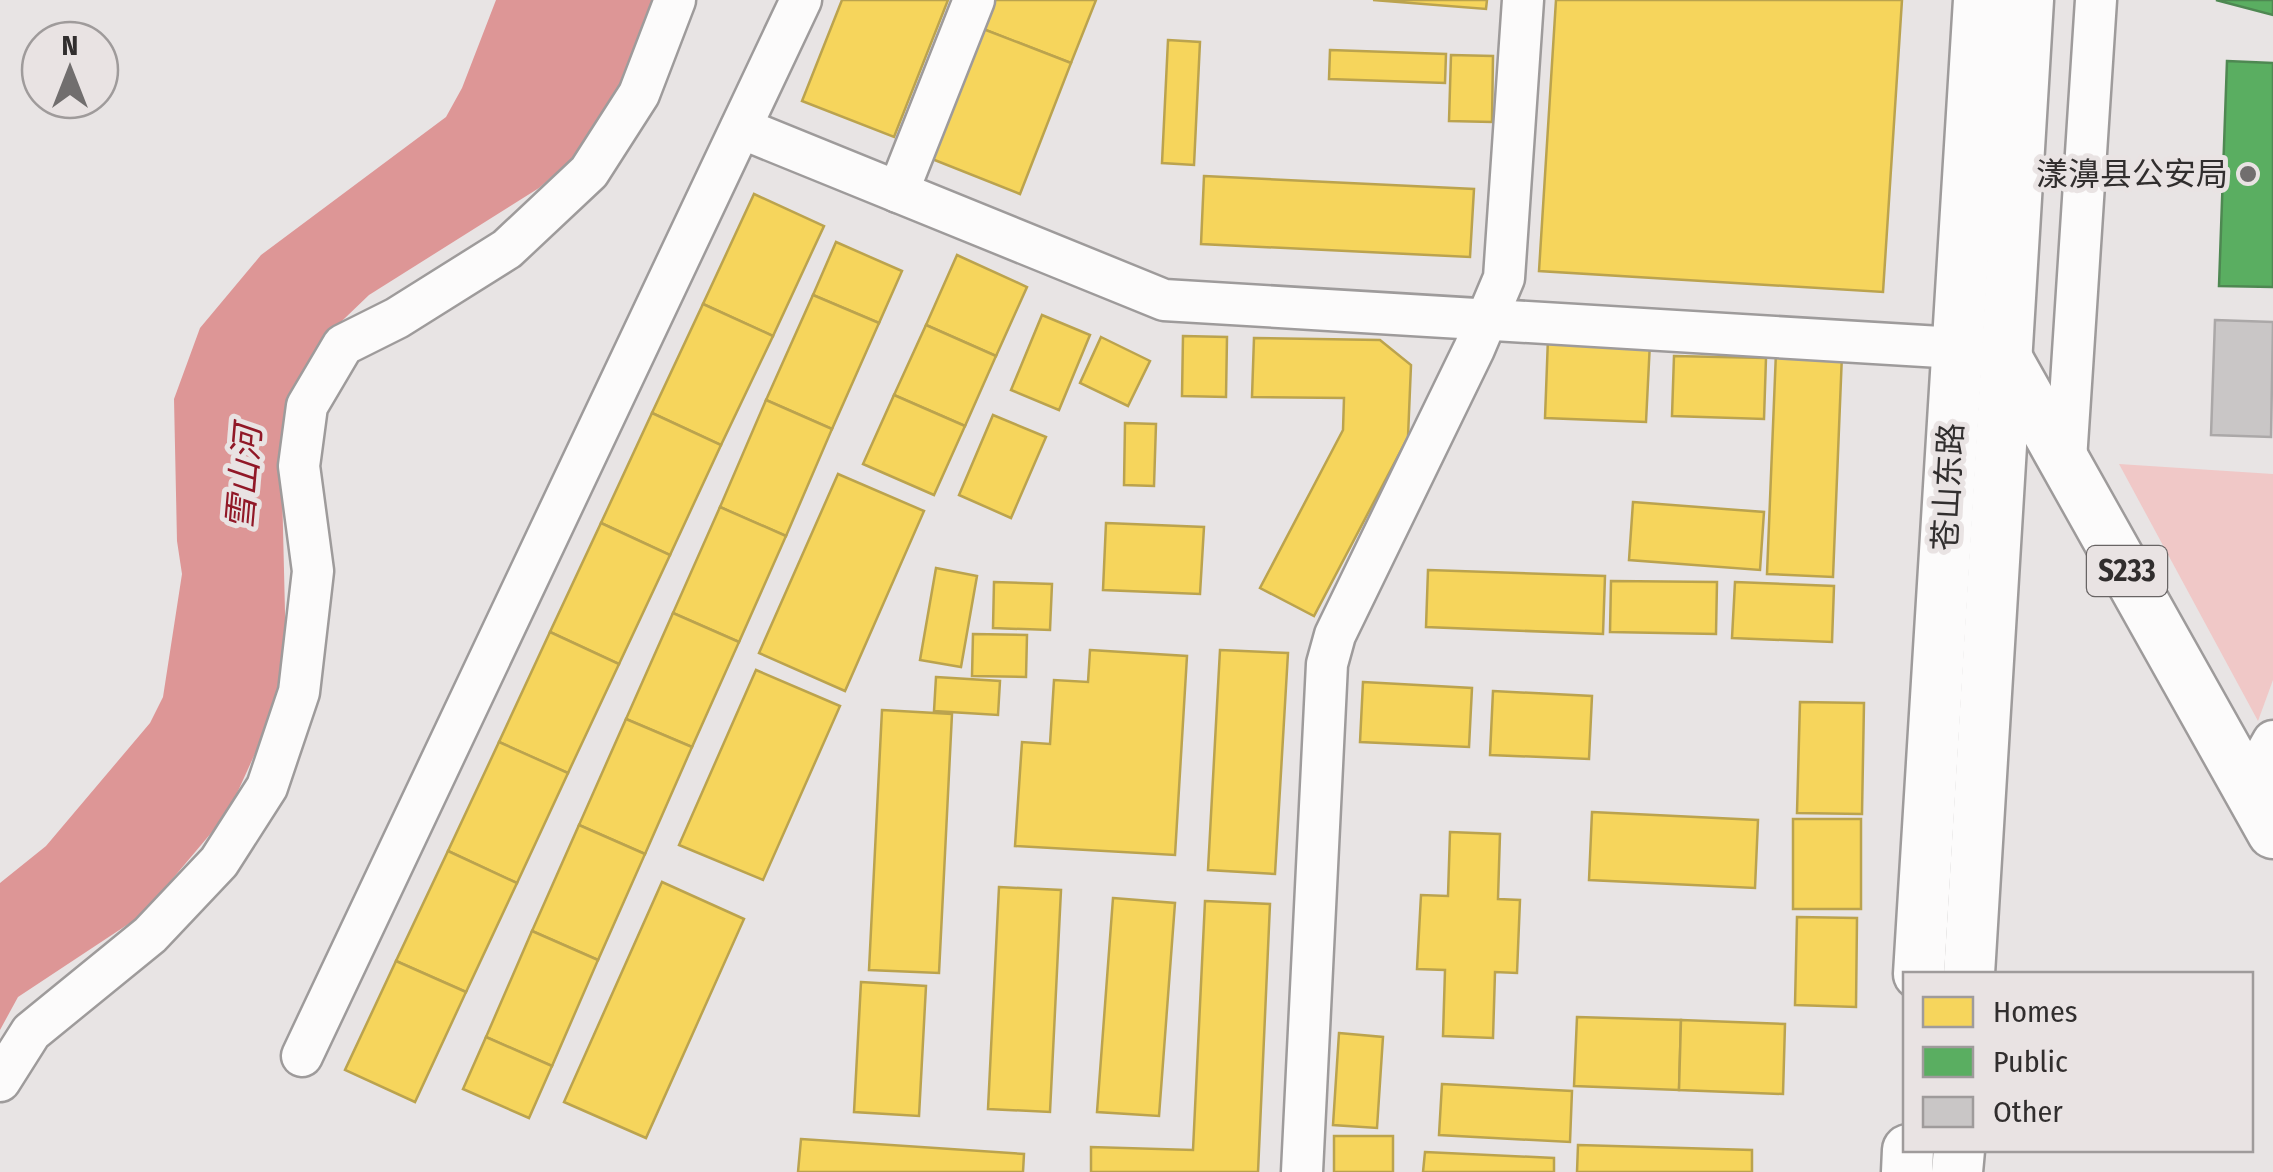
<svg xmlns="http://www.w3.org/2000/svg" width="2273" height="1172" font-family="'Fira Sans Condensed','Noto Sans SC',sans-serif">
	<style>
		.green { fill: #f0c8c7 }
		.water { fill: #dd9696 }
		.homes { fill: #f6d55c; stroke: #bba34e; stroke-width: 2.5 }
		.public { fill: #5aae61; stroke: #4e8852; stroke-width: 2.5 }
		.building { fill: #c9c6c6; stroke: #aba8a8; stroke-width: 2.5 }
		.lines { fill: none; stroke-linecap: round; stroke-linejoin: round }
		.minor-casing { stroke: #9e9b9b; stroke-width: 45 }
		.major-casing { stroke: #9e9b9b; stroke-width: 55 }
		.minor { stroke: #fcfbfb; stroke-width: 40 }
		.major { stroke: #fcfbfb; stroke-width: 50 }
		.poi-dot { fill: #716e6e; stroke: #e9e3e3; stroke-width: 4 }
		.labels { text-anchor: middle; stroke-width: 10; stroke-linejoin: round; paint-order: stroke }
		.shield { fill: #e9e3e3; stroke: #686464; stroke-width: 2.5 }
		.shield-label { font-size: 30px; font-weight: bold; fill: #312e2e }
		.poi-label { font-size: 32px; fill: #312e2e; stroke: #e9e3e3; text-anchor: end }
		.street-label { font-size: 32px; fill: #312e2e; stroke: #e9e3e3 }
		.water-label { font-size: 35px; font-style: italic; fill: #911827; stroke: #e9e3e3 }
	</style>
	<rect width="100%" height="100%" fill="#e8e4e4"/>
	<path class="green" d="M2119,464L2273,474V680L2258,721Z"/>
	<path class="water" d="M496,0H657L622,88L582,150L539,188L369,295L320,342L302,381L282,487L286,654L273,714L228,813L142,915L18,997L0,1030V883L46,846L150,723L163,697L182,574L177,541L174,399L200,328L261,255L446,117L462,88Z"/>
	<g class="homes">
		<path d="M842,0H948L894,137L802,101Z"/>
		<path d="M989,0H1096L1071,63L978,27Z"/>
		<path d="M1373,0H1487L1486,9Z"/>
		<path d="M1556,0H1902L1883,292L1539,271Z"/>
		<path d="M978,27L1071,63L1020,194L927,157Z"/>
		<path d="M1168,40L1200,42L1194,165L1162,163Z"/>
		<path d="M1330,50L1446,54L1445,83L1329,79Z"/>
		<path d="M1451,55L1493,56L1492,122L1449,121Z"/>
		<path d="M1204,176L1474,189L1470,257L1201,244Z"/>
		<path d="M754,194L824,226L773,336L703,304Z"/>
		<path d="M836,242L902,271L879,323L813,295Z"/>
		<path d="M957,255L1027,287L996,356L926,325Z"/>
		<path d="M813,295L879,323L832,429L766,400Z"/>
		<path d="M703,304L773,336L721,445L652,413Z"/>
		<path d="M1042,315L1090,335L1059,410L1011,390Z"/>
		<path d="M926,325L996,356L965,426L894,395Z"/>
		<path d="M1183,336L1227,337L1226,397L1182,396Z"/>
		<path d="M1101,337L1150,361L1128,406L1080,383Z"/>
		<path d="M1254,338L1380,340L1411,365L1408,437L1314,616L1260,588L1343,430L1344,398L1252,397Z"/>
		<path d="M1548,338L1650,342L1646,422L1545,418Z"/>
		<path d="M1776,352L1842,354L1833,577L1767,574Z"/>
		<path d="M1674,356L1766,358L1764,419L1672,416Z"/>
		<path d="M894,395L965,426L934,495L863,464Z"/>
		<path d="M766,400L832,429L786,536L720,507Z"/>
		<path d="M652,413L721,445L670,555L601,523Z"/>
		<path d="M993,415L1046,437L1011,518L959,495Z"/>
		<path d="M1125,423L1156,424L1154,486L1124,485Z"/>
		<path d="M838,474L924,511L845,691L759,653Z"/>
		<path d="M1633,502L1764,512L1760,570L1629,560Z"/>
		<path d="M720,507L786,536L739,642L673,613Z"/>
		<path d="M601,523L670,555L619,664L550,632Z"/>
		<path d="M1106,523L1204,527L1200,594L1103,590Z"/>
		<path d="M936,568L977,576L961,667L920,660Z"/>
		<path d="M1428,570L1605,576L1603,634L1426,627Z"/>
		<path d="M1611,581L1717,582L1716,634L1610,632Z"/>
		<path d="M994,582L1052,584L1050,630L993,628Z"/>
		<path d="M1735,582L1834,586L1832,642L1732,638Z"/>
		<path d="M673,613L739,642L692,747L626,719Z"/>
		<path d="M550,632L619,664L568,773L499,742Z"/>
		<path d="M973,634L1027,635L1026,677L972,676Z"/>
		<path d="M1090,650L1187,656L1175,855L1015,846L1022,742L1050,744L1054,680L1088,682Z"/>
		<path d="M1220,650L1288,653L1275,874L1208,870Z"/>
		<path d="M756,670L840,706L763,880L679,845Z"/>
		<path d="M936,677L1000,681L998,715L934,711Z"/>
		<path d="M1363,682L1472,688L1469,747L1360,742Z"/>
		<path d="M1493,691L1592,696L1589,759L1490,755Z"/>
		<path d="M1800,702L1864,703L1862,814L1797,813Z"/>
		<path d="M882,710L952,714L939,973L869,970Z"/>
		<path d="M626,719L692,747L645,854L579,825Z"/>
		<path d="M499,742L568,773L517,883L448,851Z"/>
		<path d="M1592,812L1758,820L1755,888L1589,880Z"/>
		<rect x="1793" y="819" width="68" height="90"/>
		<path d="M579,825L645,854L598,960L532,931Z"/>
		<path d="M1450,832L1500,834L1498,899L1520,900L1517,973L1495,972L1493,1038L1443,1036L1445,970L1417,969L1421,895L1448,896Z"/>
		<path d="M448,851L517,883L466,992L396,961Z"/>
		<path d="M662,882L744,919L646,1138L564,1102Z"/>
		<path d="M999,887L1061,890L1050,1112L988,1109Z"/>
		<path d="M1113,898L1175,903L1159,1116L1097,1112Z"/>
		<path d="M1205,901L1270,904L1258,1172H1091V1147L1193,1150Z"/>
		<path d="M1797,917L1857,918L1856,1007L1795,1005Z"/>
		<path d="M532,931L598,960L552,1066L486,1037Z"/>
		<path d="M396,961L466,992L415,1102L345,1070Z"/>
		<path d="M861,982L926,986L919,1116L854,1112Z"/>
		<path d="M1577,1017L1681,1020L1679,1090L1574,1086Z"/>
		<path d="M1681,1020L1785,1024L1783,1094L1679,1090Z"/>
		<path d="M1339,1033L1383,1037L1377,1128L1333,1125Z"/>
		<path d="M486,1037L552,1066L529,1118L463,1089Z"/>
		<path d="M1442,1084L1572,1091L1570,1142L1439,1135Z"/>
		<rect x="1334" y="1136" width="59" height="36"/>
		<path d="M801,1139L1024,1154L1023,1172H798Z"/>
		<path d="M1578,1145L1752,1150V1172H1577Z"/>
		<path d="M1425,1152L1554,1158V1172H1423Z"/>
	</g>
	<g class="public">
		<path d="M2216,0H2273V15Z"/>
		<path d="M2227,61L2273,63V287L2219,286Z"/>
	</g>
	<path class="building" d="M2215,320L2273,322L2271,437L2211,435Z"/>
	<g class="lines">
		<g class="minor-casing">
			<g id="minor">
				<path d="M741,128L1164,300L1957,348"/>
				<path d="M898,192L974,0"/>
				<path d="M2066,460L2096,0"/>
				<path d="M2247,787L2273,741"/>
				<path d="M302,1056L801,0"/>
				<path d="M0,1081L31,1032L150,935L219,862L267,787L299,692L313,571L299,466L307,406L343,345L397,318L507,249L589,172L639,94L675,0"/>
				<path d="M1302,1172L1327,664L1335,635L1474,349L1504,278L1523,0"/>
			</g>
		</g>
		<g class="major-casing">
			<g id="major">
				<path d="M2002,350L2273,833"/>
				<path d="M1919,974L1979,0"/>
				<path d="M1969,974L2028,0"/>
				<path d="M1907,1172L1908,1150"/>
				<path d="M1957,1172L1959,1150"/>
			</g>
		</g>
		<use href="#minor" class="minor"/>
		<use href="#major" class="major"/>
	</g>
	<circle class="poi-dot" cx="2248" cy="174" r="10"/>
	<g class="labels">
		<rect class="shield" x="2087" y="546" width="80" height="50" rx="8"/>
		<g class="shield-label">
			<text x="2127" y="581">S233</text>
		</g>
		<g class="poi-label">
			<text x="2228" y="185">漾濞县公安局</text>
		</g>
		<g class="street-label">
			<text transform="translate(1948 487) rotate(-87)" y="11">苍山东路</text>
		</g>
		<g class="water-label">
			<text transform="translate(244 478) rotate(-85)" y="12">雪山河</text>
		</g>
	</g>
	<rect x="1903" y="972" width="350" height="180" fill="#e9e3e3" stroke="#9f9b9b" stroke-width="2.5"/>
	<rect x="1923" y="997" width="50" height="30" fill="#f6d55c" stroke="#9f9b9b" stroke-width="2.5"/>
	<text x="1993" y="1022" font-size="30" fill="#312e2e">Homes</text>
	<rect x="1923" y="1047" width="50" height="30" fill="#5aae61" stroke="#9f9b9b" stroke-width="2.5"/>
	<text x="1993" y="1072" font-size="30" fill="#312e2e">Public</text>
	<rect x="1923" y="1097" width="50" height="30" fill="#c9c6c6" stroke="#9f9b9b" stroke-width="2.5"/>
	<text x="1993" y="1122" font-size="30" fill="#312e2e">Other</text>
	<g transform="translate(70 70)"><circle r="48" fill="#e9e3e3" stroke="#9f9b9b" stroke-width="2.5"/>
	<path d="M0-8L18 38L0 25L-18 38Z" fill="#716e6e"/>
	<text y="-15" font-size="28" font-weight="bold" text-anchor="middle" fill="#312e2e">N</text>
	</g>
</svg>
